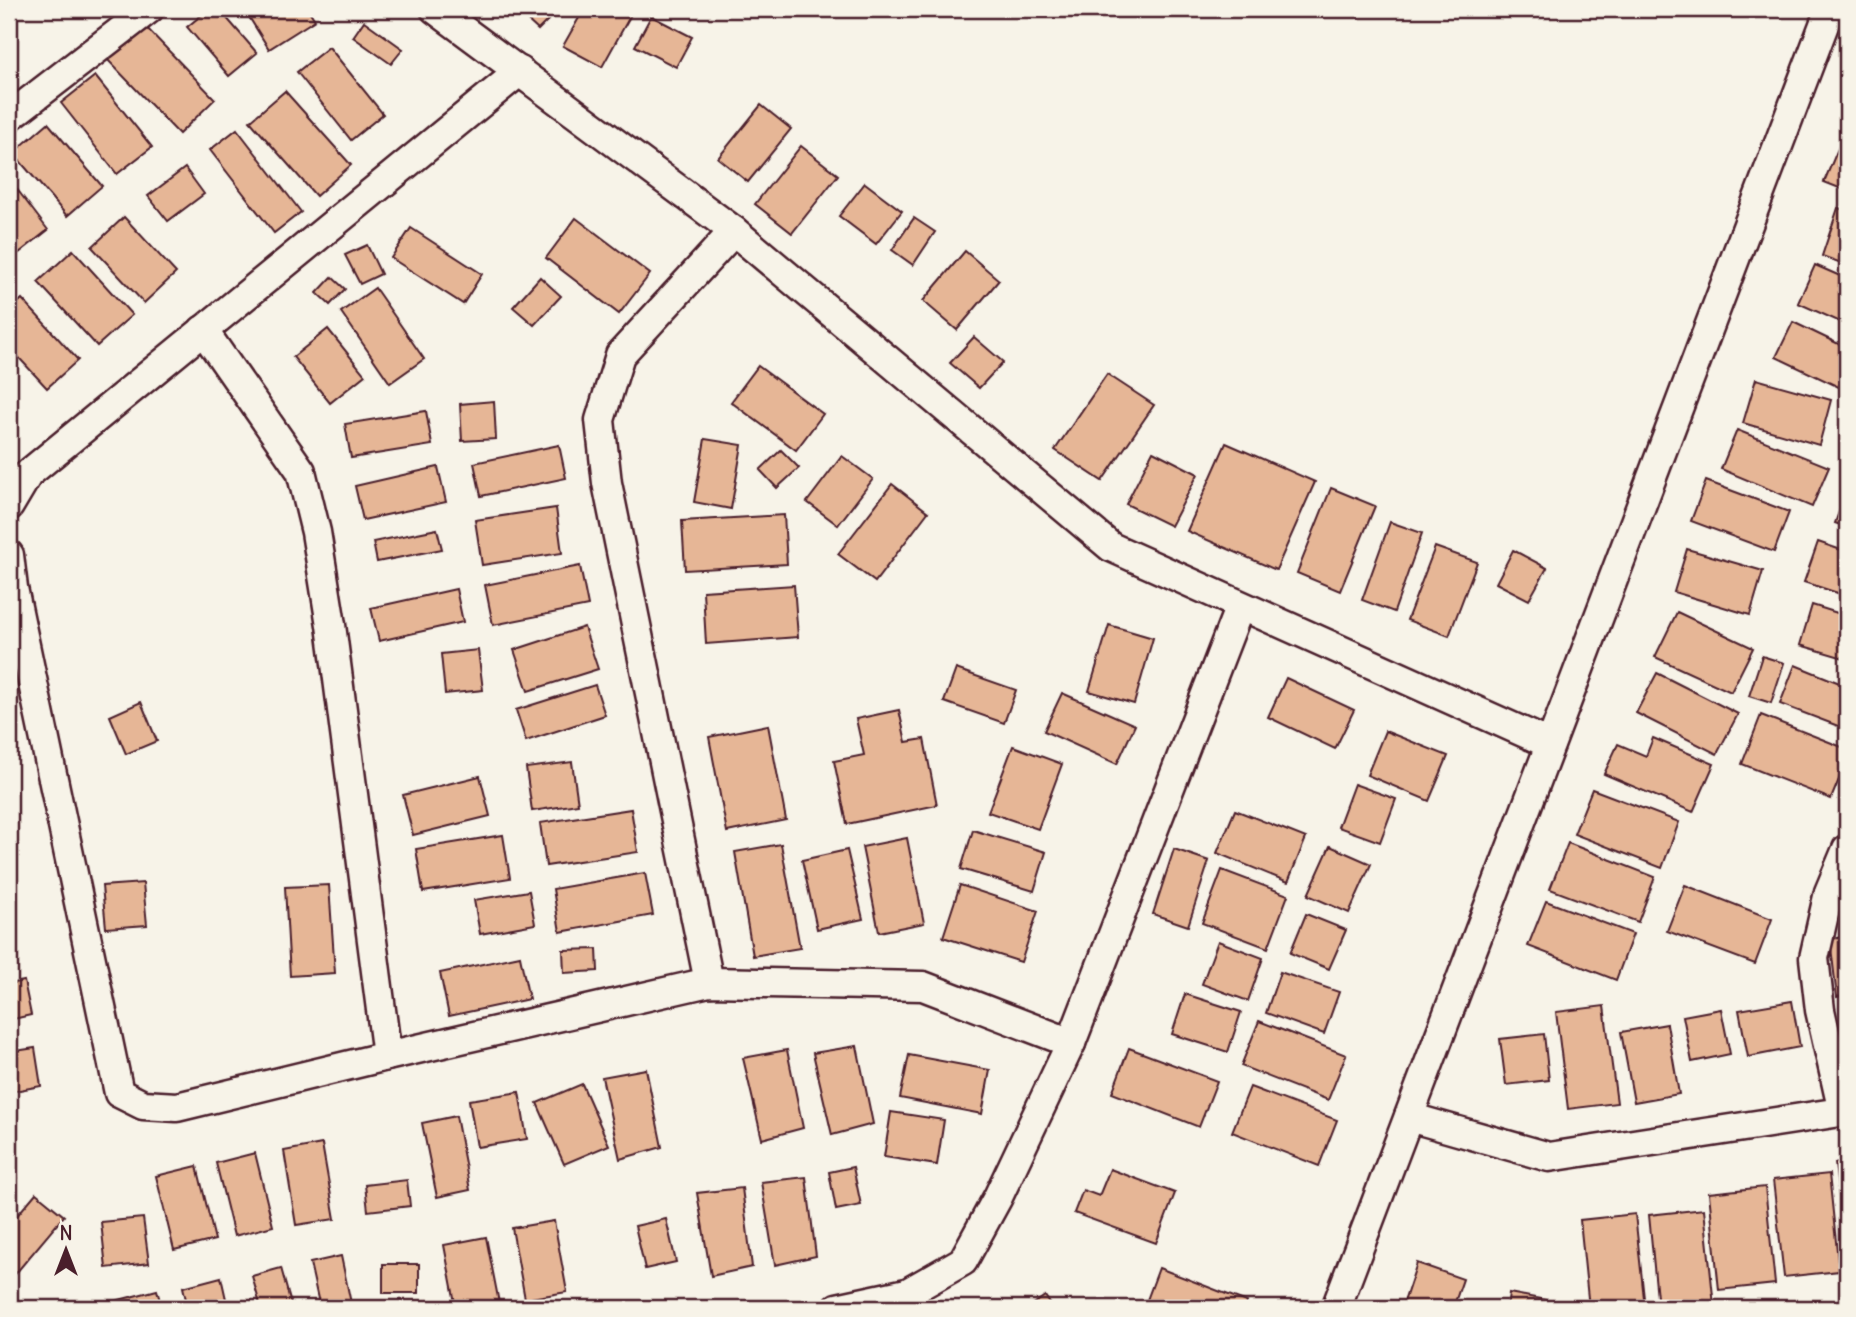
<svg xmlns="http://www.w3.org/2000/svg" width="1856" height="1317" font-family="Delius,sans-serif">
	<style>
		.building { fill: #e6b696; stroke: #4a1f2b; stroke-width: 2 }
		.lines { fill: none; stroke-linecap: round; stroke-linejoin: round }
		.street-casing { stroke: #4a1f2b; stroke-width: 33 }
		.street { stroke: #f7f3e8; stroke-width: 28 }
	</style>
	<rect width="100%" height="100%" fill="#f7f3e8"/>
	<filter id="ink" filterUnits="userSpaceOnUse"><feTurbulence type="fractalNoise" baseFrequency=".0143" numOctaves="2"/><feDisplacementMap in="SourceGraphic" scale="14" xChannelSelector="R" yChannelSelector="G"/><feConvolveMatrix kernelMatrix="1 2 1 2 8 2 1 2 1" color-interpolation-filters="sRGB"/></filter>
	<g filter="url(#ink)">
		<g class="building">
			<path d="M209,9H219L257,53L229,76L187,27Z"/>
			<path d="M244,9H308L315,20L269,49Z"/>
			<path d="M515,9H559L538,30Z"/>
			<path d="M584,9H634L602,67L563,46Z"/>
			<path d="M651,16L692,37L676,67L635,46Z"/>
			<path d="M364,21L403,49L391,64L353,37Z"/>
			<path d="M143,24L215,99L179,134L106,58Z"/>
			<path d="M329,47L383,114L351,140L297,72Z"/>
			<path d="M95,76L152,147L117,174L61,103Z"/>
			<path d="M285,91L351,165L316,196L250,121Z"/>
			<path d="M761,105L791,129L748,182L718,158Z"/>
			<path d="M48,123L102,186L67,216L13,153Z"/>
			<path d="M237,129L301,212L274,233L210,150Z"/>
			<path d="M1842,139L1847,141V191L1824,182Z"/>
			<path d="M801,146L838,175L792,233L755,204Z"/>
			<path d="M185,168L204,194L168,221L148,196Z"/>
			<path d="M10,180L48,230L19,253L9,239Z"/>
			<path d="M865,183L902,211L876,244L839,216Z"/>
			<path d="M1838,208L1847,211V265L1822,256Z"/>
			<path d="M124,217L176,273L144,303L92,247Z"/>
			<path d="M576,218L650,274L619,314L546,258Z"/>
			<path d="M914,218L935,232L913,265L892,250Z"/>
			<path d="M411,228L482,274L463,304L391,258Z"/>
			<path d="M367,245L381,274L360,284L345,255Z"/>
			<path d="M73,250L132,315L97,346L38,282Z"/>
			<path d="M965,251L999,280L957,330L923,301Z"/>
			<path d="M1815,265L1847,279V325L1798,303Z"/>
			<path d="M332,277L345,289L330,305L317,293Z"/>
			<path d="M540,277L561,296L534,325L513,307Z"/>
			<path d="M375,288L424,359L390,383L341,312Z"/>
			<path d="M22,299L78,360L47,388L9,347V311Z"/>
			<path d="M1793,322L1847,348V391L1776,357Z"/>
			<path d="M328,329L365,375L330,403L293,357Z"/>
			<path d="M974,337L1003,362L979,388L950,363Z"/>
			<path d="M758,366L823,414L796,450L731,402Z"/>
			<path d="M1107,374L1154,405L1102,481L1055,450Z"/>
			<path d="M1756,379L1831,400L1819,445L1743,423Z"/>
			<path d="M494,401L496,439L462,441L460,404Z"/>
			<path d="M426,411L432,445L351,458L345,424Z"/>
			<path d="M1737,430L1829,467L1812,507L1721,469Z"/>
			<path d="M705,439L742,445L731,509L694,502Z"/>
			<path d="M1226,443L1315,482L1276,570L1187,531Z"/>
			<path d="M559,445L566,478L481,496L474,463Z"/>
			<path d="M781,450L799,468L777,488L760,470Z"/>
			<path d="M1153,451L1198,474L1171,526L1126,504Z"/>
			<path d="M842,456L873,479L838,525L807,502Z"/>
			<path d="M438,467L446,502L363,520L355,486Z"/>
			<path d="M1706,481L1789,512L1774,552L1691,521Z"/>
			<path d="M892,484L928,512L875,582L838,554Z"/>
			<path d="M1331,488L1375,506L1340,591L1297,573Z"/>
			<path d="M1847,489V527L1835,523Z"/>
			<path d="M556,508L562,553L482,565L475,520Z"/>
			<path d="M784,515L787,564L685,570L682,521Z"/>
			<path d="M1390,522L1422,533L1394,612L1362,600Z"/>
			<path d="M437,529L442,549L377,562L373,542Z"/>
			<path d="M1818,542L1847,552V596L1804,582Z"/>
			<path d="M1435,547L1477,562L1449,636L1407,620Z"/>
			<path d="M1687,549L1763,571L1750,615L1674,592Z"/>
			<path d="M1513,550L1547,568L1529,600L1496,583Z"/>
			<path d="M580,566L588,606L493,625L485,585Z"/>
			<path d="M794,585L798,637L706,644L703,591Z"/>
			<path d="M456,589L463,622L379,641L371,608Z"/>
			<path d="M1812,605L1847,616V659L1800,645Z"/>
			<path d="M1677,612L1753,648L1731,692L1655,657Z"/>
			<path d="M1109,625L1153,638L1134,704L1089,691Z"/>
			<path d="M584,627L598,669L528,691L514,650Z"/>
			<path d="M478,650L483,690L445,694L441,654Z"/>
			<path d="M1762,656L1784,663L1771,703L1749,696Z"/>
			<path d="M1795,665L1847,686L1846,729L1780,704Z"/>
			<path d="M956,669L1016,690L1004,723L944,702Z"/>
			<path d="M1657,673L1738,714L1717,754L1636,713Z"/>
			<path d="M1286,678L1354,710L1335,749L1268,717Z"/>
			<path d="M595,685L605,715L526,741L516,710Z"/>
			<path d="M1062,693L1135,725L1117,764L1044,731Z"/>
			<path d="M141,702L157,741L126,754L110,716Z"/>
			<path d="M899,710L906,742L924,739L937,805L847,824L834,761L864,755L856,719Z"/>
			<path d="M1761,715L1847,749V760L1831,799L1742,764Z"/>
			<path d="M768,725L786,820L727,832L709,737Z"/>
			<path d="M1385,731L1448,756L1429,801L1367,775Z"/>
			<path d="M1653,738L1714,764L1693,812L1604,774L1618,744L1646,756Z"/>
			<path d="M1013,746L1062,764L1038,829L988,812Z"/>
			<path d="M572,762L578,804L532,811L526,768Z"/>
			<path d="M480,776L490,816L413,835L403,795Z"/>
			<path d="M1354,784L1396,799L1380,842L1338,827Z"/>
			<path d="M1592,789L1679,822L1662,868L1574,834Z"/>
			<path d="M631,809L638,852L546,866L540,823Z"/>
			<path d="M1235,810L1306,838L1288,882L1217,853Z"/>
			<path d="M973,830L1046,852L1034,891L961,869Z"/>
			<path d="M503,835L510,878L423,892L416,849Z"/>
			<path d="M907,838L924,923L879,932L862,847Z"/>
			<path d="M1568,843L1655,877L1638,922L1550,889Z"/>
			<path d="M781,844L800,948L753,956L735,852Z"/>
			<path d="M1330,846L1371,864L1349,913L1308,895Z"/>
			<path d="M1174,849L1209,861L1188,926L1153,914Z"/>
			<path d="M847,850L863,919L817,929L802,860Z"/>
			<path d="M1222,870L1288,895L1268,948L1202,923Z"/>
			<path d="M645,873L653,915L560,932L553,889Z"/>
			<path d="M143,883L147,925L106,928L102,886Z"/>
			<path d="M329,885L335,973L290,976L285,887Z"/>
			<path d="M960,885L1038,911L1021,962L943,937Z"/>
			<path d="M1685,885L1772,919L1755,964L1667,931Z"/>
			<path d="M529,891L535,924L480,934L474,900Z"/>
			<path d="M1546,901L1633,934L1616,980L1528,946Z"/>
			<path d="M1306,914L1346,930L1329,969L1290,953Z"/>
			<path d="M1847,937V995L1837,997L1830,939Z"/>
			<path d="M1218,941L1263,958L1248,1001L1202,984Z"/>
			<path d="M597,949L598,971L564,973L563,950Z"/>
			<path d="M520,956L529,999L449,1016L440,973Z"/>
			<path d="M1280,972L1339,992L1324,1034L1266,1013Z"/>
			<path d="M24,981L31,1015L9,1020V984Z"/>
			<path d="M1185,994L1241,1012L1228,1052L1172,1034Z"/>
			<path d="M1792,1001L1800,1047L1748,1057L1739,1010Z"/>
			<path d="M1604,1006L1617,1103L1568,1109L1556,1012Z"/>
			<path d="M1721,1009L1730,1054L1692,1062L1683,1016Z"/>
			<path d="M1259,1021L1346,1055L1328,1100L1241,1066Z"/>
			<path d="M1667,1024L1679,1094L1634,1102L1621,1032Z"/>
			<path d="M1544,1034L1549,1080L1506,1085L1500,1039Z"/>
			<path d="M857,1046L873,1124L832,1135L813,1053Z"/>
			<path d="M35,1048L41,1086L9,1092V1052Z"/>
			<path d="M1129,1048L1217,1081L1199,1127L1112,1093Z"/>
			<path d="M787,1050L803,1128L762,1139L743,1058Z"/>
			<path d="M909,1055L990,1070L982,1114L900,1098Z"/>
			<path d="M646,1069L662,1147L620,1159L602,1077Z"/>
			<path d="M582,1084L609,1145L564,1164L537,1103Z"/>
			<path d="M1250,1087L1337,1120L1319,1166L1232,1132Z"/>
			<path d="M519,1092L527,1139L477,1147L469,1100Z"/>
			<path d="M891,1112L944,1120L937,1165L884,1157Z"/>
			<path d="M456,1116L470,1190L437,1197L422,1123Z"/>
			<path d="M9,1138H12L17,1178L9,1179Z"/>
			<path d="M322,1144L335,1219L296,1225L284,1151Z"/>
			<path d="M255,1153L273,1226L234,1236L216,1163Z"/>
			<path d="M1847,1162V1260H1846L1835,1163Z"/>
			<path d="M197,1166L215,1240L174,1250L156,1176Z"/>
			<path d="M853,1167L861,1205L836,1210L829,1172Z"/>
			<path d="M1110,1169L1175,1193L1156,1243L1074,1213L1083,1190L1099,1196Z"/>
			<path d="M1829,1174L1839,1271L1784,1277L1773,1180Z"/>
			<path d="M806,1177L816,1256L775,1265L761,1182Z"/>
			<path d="M407,1180L410,1206L368,1211L365,1185Z"/>
			<path d="M1765,1187L1775,1284L1719,1290L1709,1193Z"/>
			<path d="M742,1188L752,1267L711,1276L697,1193Z"/>
			<path d="M36,1193L64,1216L11,1279L9,1277V1225Z"/>
			<path d="M1704,1209L1714,1306L1658,1308L1649,1215Z"/>
			<path d="M1635,1214L1645,1308H1589L1580,1220Z"/>
			<path d="M143,1218L149,1263L106,1268L101,1222Z"/>
			<path d="M666,1219L676,1262L645,1269L635,1226Z"/>
			<path d="M554,1221L567,1292L525,1299L512,1228Z"/>
			<path d="M486,1237L500,1308H456L444,1245Z"/>
			<path d="M341,1256L352,1308H320L310,1263Z"/>
			<path d="M1417,1263L1463,1279L1453,1308H1402Z"/>
			<rect x="383" y="1264" width="36" height="29"/>
			<path d="M281,1268L292,1308H261L252,1276Z"/>
			<path d="M1159,1268L1247,1302L1244,1308H1144Z"/>
			<path d="M221,1277L228,1308H188L183,1287Z"/>
			<path d="M157,1290L162,1308H117L115,1301Z"/>
			<path d="M1509,1293L1551,1301L1550,1308H1507Z"/>
			<path d="M1045,1296L1053,1308H1028Z"/>
		</g>
		<g class="lines">
			<g class="street-casing">
				<g id="street">
					<path d="M435,9L734,231L1111,547L1550,744"/>
					<path d="M9,117L149,9"/>
					<path d="M203,330L301,471L316,532L331,625L387,1056"/>
					<path d="M9,506L28,474L520,71"/>
					<path d="M9,555L13,588L119,1093L143,1105L177,1107L387,1056L709,982L923,986L1071,1043"/>
					<path d="M709,982L607,483L600,420L620,355L734,231"/>
					<path d="M1843,1112L1820,1010L1814,958L1829,892L1847,849"/>
					<path d="M1409,1117L1549,1157L1847,1111"/>
					<path d="M837,1308L907,1293L963,1261L998,1197L1071,1043L1240,606"/>
					<path d="M1336,1308L1830,9"/>
				</g>
			</g>
			<use href="#street" class="street"/>
		</g>
	</g>
	<rect width="1856" height="1317" fill="none" stroke="#f7f3e8" stroke-width="35"/>
	<rect x="18" y="18" width="1821" height="1282" fill="none" stroke="#4a1f2b" stroke-width="2.5" filter="url(#ink)"/>
	<g transform="translate(66 1250)" stroke="#f7f3e8" stroke-width="5" paint-order="stroke">
	<path d="M0-5L12 26L0 18L-12 26Z" fill="#4a1f2b"/>
	<text y="-10" font-size="19" font-weight="bold" text-anchor="middle" fill="#4a1f2b">N</text>
	</g>
</svg>
